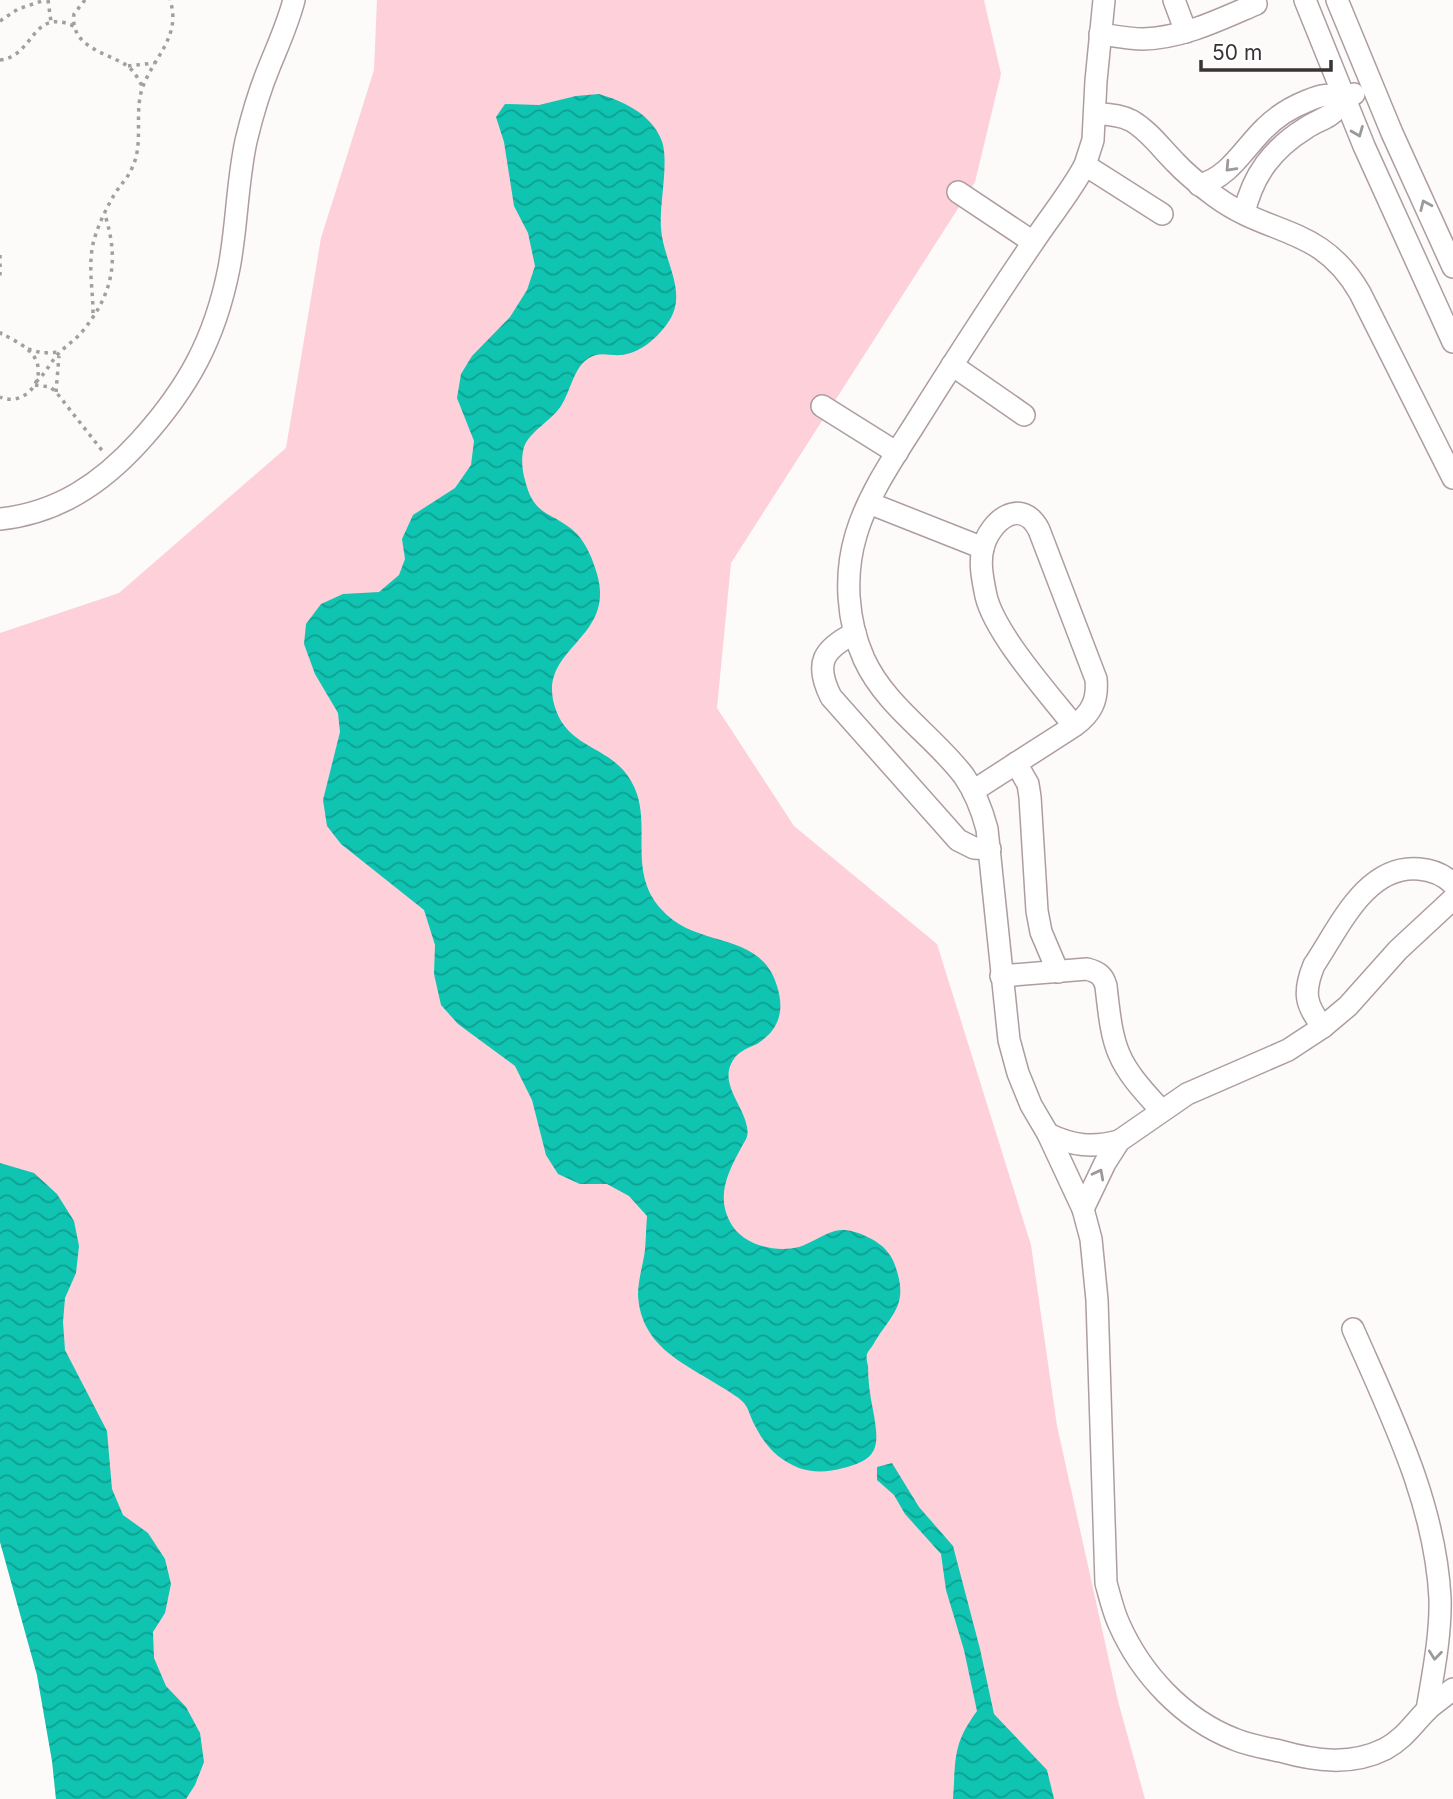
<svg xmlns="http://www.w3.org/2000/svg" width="1453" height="1799" font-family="Inter,sans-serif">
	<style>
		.green { fill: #fed0d9 }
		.water { fill: url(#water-waves) }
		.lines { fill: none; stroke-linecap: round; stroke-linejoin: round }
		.minor-casing { stroke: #ae9da0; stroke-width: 24 }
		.path { stroke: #a39e9f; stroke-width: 3.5; stroke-dasharray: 3.5 5; stroke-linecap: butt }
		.minor { stroke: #fff; stroke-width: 21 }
		.oneway { stroke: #9c999a }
	</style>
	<defs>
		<pattern id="water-waves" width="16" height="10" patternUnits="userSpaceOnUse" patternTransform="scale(1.75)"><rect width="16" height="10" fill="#0fc4b1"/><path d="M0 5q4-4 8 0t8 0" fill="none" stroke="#0fa091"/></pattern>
	</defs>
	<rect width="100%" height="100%" fill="#fdfafa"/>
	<path class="green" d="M377,0H984L1001,74L975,182L731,563L717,708L794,826L937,944L1031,1245L1057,1426L1118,1701L1145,1799H56L52,1761L37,1675L0,1542V633L119,593L286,448L321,238L374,70Z"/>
	<g class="water">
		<path d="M599,94C623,101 651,114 661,139C670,159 659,203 661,228C663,262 690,293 667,324C656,339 640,353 621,355C609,356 600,351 589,358C573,368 571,391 561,406C551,421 530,431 524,447C521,458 522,470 525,480C534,519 554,511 577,534C587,545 593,560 597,574C616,639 539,647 554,704C566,750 610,744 631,781C655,821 625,869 661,909C696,950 760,929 777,986C785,1011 779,1030 757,1044C746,1049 736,1052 731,1064C721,1085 744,1107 747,1127C749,1138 745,1140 741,1148C728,1172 716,1196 730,1222C742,1245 775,1253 799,1247C812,1243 827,1231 841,1230C853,1229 873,1238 882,1246C891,1254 895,1263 898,1275C907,1308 888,1318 873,1345C871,1348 868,1351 867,1354C866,1358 867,1362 868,1366C868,1381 870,1396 873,1410C879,1444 881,1459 843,1468C829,1472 813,1473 799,1468C776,1459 764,1444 753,1422C750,1415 748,1407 743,1402C741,1399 728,1391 725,1389C686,1364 641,1348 638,1295C638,1280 643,1265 645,1250C646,1239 646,1228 647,1216L629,1196L607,1184H580L558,1174L546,1155L532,1100L515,1066L458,1024L441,1005L434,974L435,945L424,910L341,844L327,826L323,800L340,732L338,713L315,674L304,644L306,624L321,604L343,594L379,592L399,575L405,559L402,539L413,515L455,488L471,465L474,441L457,398L461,374L472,356L510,317L527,290L535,266L528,233L514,206L504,142L496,117L505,104L539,105L576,96Z"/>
		<path d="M0,1163L34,1173L57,1194L74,1221L79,1246L76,1273L65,1298L63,1322L65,1350L107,1431L112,1489L123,1515L148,1533L165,1559L171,1584L165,1613L153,1632L154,1658L166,1686L186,1707L200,1733L204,1762L195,1785L186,1799H56L52,1761L37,1675L0,1542Z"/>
		<path d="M892,1463L919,1507L953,1546L980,1649L994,1714L1047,1770L1054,1799H953C956,1759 952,1745 977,1711L964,1650L946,1590L941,1554L905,1514L894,1495L877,1480V1467Z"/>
	</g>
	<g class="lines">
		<g class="minor-casing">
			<g id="minor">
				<path d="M1104,0L1096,81L1093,140L1085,165C1070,193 1049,218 1032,244C991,304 952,365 913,427C892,460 867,497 856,535C844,575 847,621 864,659C886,707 933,735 964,776C975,792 982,810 987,829L1009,1040L1018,1073L1031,1105L1048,1134L1083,1209L1091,1239L1097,1300L1106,1583C1110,1597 1113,1611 1119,1624C1141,1674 1183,1719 1234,1739C1248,1745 1265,1748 1280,1751C1315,1761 1351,1766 1385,1749C1404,1739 1413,1724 1428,1709C1436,1702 1445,1696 1453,1689"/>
				<path d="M1174,0L1186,32"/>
				<path d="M1305,0L1364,146L1453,342"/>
				<path d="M1337,0L1392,133L1453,267"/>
				<path d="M1100,34C1114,36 1129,39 1143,39C1183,38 1221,19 1256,4"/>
				<path d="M1096,114C1109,114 1121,115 1132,121C1149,131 1161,148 1175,162C1187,175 1201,186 1216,197C1271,237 1321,225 1360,293L1453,478"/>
				<path d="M1085,165L1162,214"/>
				<path d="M1199,185C1229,178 1244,148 1265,128C1277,116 1292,107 1307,101C1320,95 1330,93 1344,98"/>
				<path d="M958,192L1033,242"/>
				<path d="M1244,213C1253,175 1272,149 1306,128C1313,123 1322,120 1330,115C1340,108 1343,99 1354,94"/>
				<path d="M952,365L1024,415"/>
				<path d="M822,406L897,453"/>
				<path d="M869,503L983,548"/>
				<path d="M0,519C58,513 102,483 140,441C188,388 215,339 229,268C237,226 237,183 246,141C252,116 260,89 270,65C279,43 288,23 294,0"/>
				<path d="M855,633C823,649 814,663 831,697L958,840L974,848L990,849"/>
				<path d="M1016,763L1028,784L1030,797L1037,911L1041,932L1058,972"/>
				<path d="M973,791L1074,726C1092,713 1098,700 1096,679L1039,530C1022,496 990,520 983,548C979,563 983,581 986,596C995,634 1049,694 1074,726"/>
				<path d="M1001,976L1087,969C1098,972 1103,975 1106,986C1113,1051 1116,1062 1161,1110"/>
				<path d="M1323,1027C1305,1005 1303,992 1314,965C1339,928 1366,864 1419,869C1432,870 1444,875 1453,884"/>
				<path d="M1048,1134C1073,1146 1093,1148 1119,1141"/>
				<path d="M1083,1209L1105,1163L1119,1141L1187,1094L1288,1050L1323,1027L1348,1006L1398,950L1453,899"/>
				<path d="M1353,1329C1391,1416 1435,1502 1440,1598C1441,1635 1433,1674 1427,1710"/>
			</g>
		</g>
		<g class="path">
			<path d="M48,0L51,22"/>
			<path d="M85,0L74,14C70,47 105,52 126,65C134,70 139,80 143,88"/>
			<path d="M0,21L18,9L45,0"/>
			<path d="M0,60C35,56 31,7 74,26"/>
			<path d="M128,66L154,63"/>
			<path d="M0,255V277"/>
			<path d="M93,313C93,290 88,267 93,244C97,227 106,209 114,195C120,185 128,178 132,168C144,144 134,115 142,89C153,57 182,37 170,0"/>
			<path d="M0,335L1,333C13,340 30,347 36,360C46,383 22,407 0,397"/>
			<path d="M28,349L42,353L60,352"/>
			<path d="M36,382C46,373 51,361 60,352C67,345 75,340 81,333C112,296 120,262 105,215"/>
			<path d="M35,385L50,387L56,392L104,453"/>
			<path d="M56,392L59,356"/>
		</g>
		<use href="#minor" class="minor"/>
	</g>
	<defs><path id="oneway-chevron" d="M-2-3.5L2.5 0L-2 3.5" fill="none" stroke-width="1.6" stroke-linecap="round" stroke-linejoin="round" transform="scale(1.75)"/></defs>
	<g class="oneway">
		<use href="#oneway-chevron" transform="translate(1358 132) rotate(68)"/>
		<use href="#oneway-chevron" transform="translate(1230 167) rotate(133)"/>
		<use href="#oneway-chevron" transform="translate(1425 205) rotate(-114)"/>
		<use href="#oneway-chevron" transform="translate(1099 1174) rotate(-62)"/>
		<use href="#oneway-chevron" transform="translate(1435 1655) rotate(96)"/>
	</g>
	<path d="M1201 60v10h130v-10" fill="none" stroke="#3a3334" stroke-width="3.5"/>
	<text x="1212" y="60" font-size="21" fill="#3a3334" stroke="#ffffff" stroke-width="5" paint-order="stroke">50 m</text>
</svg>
